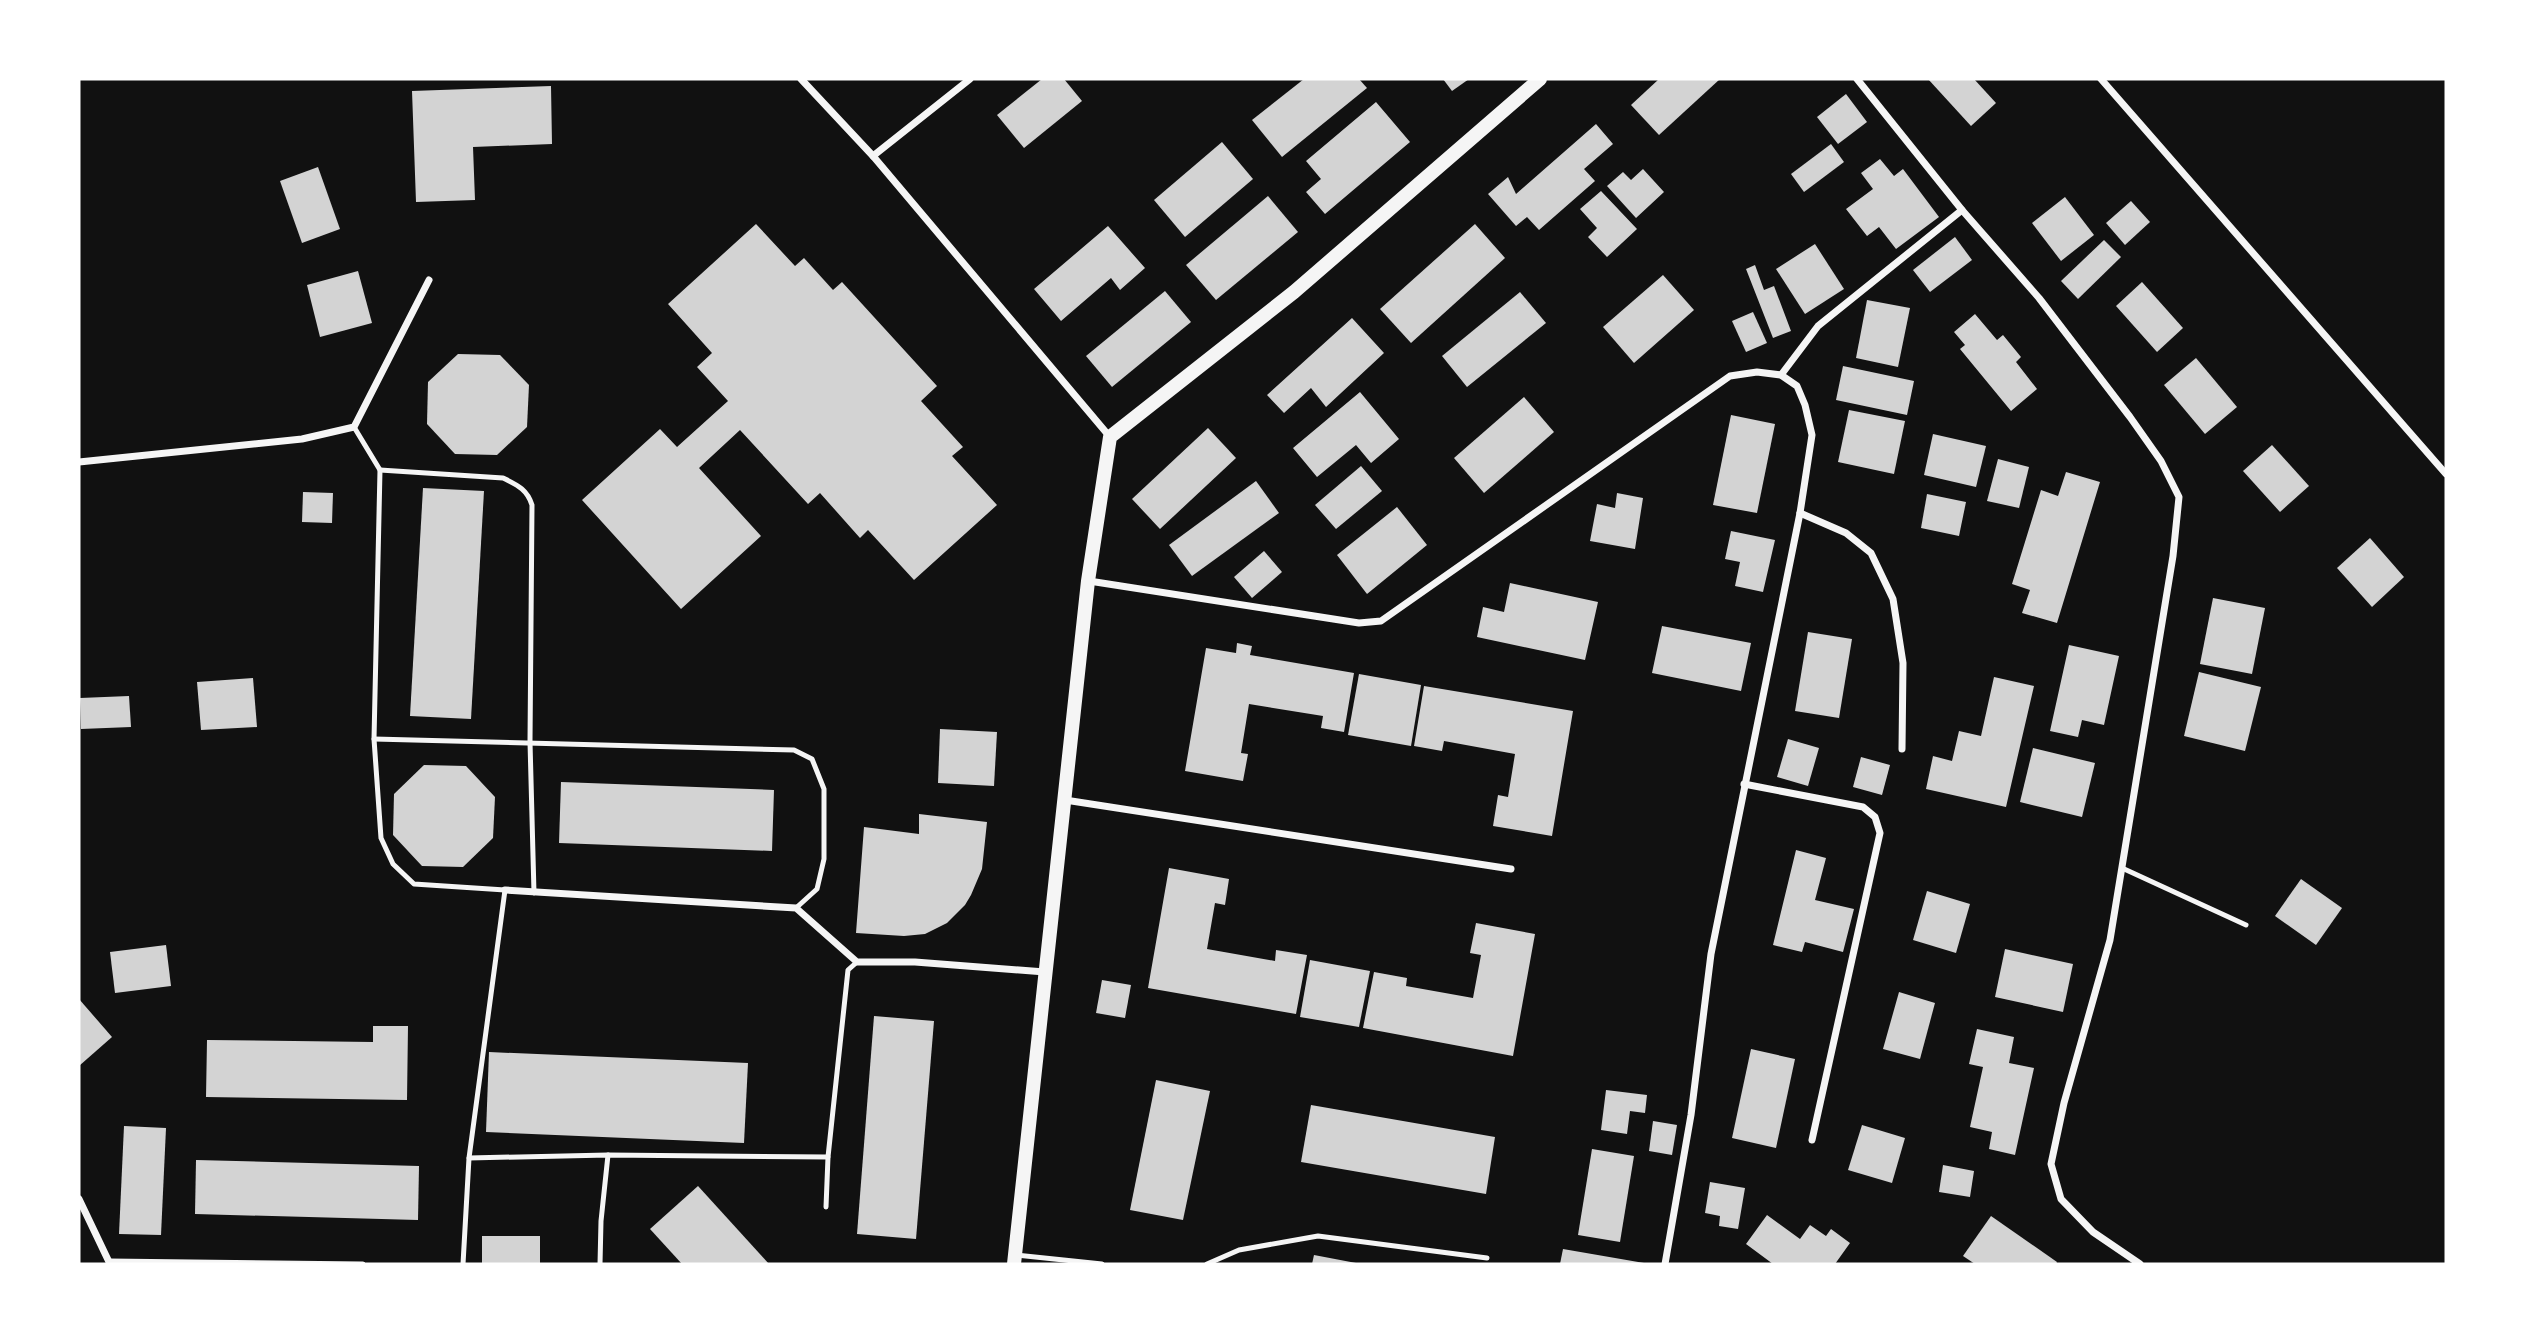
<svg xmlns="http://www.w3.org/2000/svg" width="2525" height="1343" font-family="Manrope,sans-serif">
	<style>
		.building { fill: #d3d3d3 }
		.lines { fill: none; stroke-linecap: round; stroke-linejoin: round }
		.service { stroke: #f5f5f5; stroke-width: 5 }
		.minor { stroke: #f5f5f5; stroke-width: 7 }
		.secondary { stroke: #f5f5f5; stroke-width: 14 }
	</style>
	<rect width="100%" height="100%" fill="#111"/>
	<g class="building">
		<path d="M1042,79H1064L1082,101L1024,148L997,115Z"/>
		<path d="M1304,79H1359L1367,88L1282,157L1252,120Z"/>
		<path d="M1443,79H1469L1452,91Z"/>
		<path d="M1659,79H1720L1659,135L1631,105Z"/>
		<path d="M1928,79H1974L1996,103L1971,126Z"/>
		<path d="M551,86L552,144L473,147L475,200L416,202L412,91Z"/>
		<path d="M1846,94L1867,122L1838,144L1817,117Z"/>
		<path d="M1376,102L1410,142L1325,214L1306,192L1321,179L1306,161Z"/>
		<path d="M1596,124L1613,144L1584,169L1595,181L1539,230L1527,217L1516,226L1488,194L1508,177L1516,194Z"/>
		<path d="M1222,142L1253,179L1185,237L1154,200Z"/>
		<path d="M1831,144L1844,162L1804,192L1791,174Z"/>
		<path d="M1880,159L1894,176L1903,169L1939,217L1896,249L1879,227L1867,236L1846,209L1873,189L1861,173Z"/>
		<path d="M318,167L340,229L302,243L280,181Z"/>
		<path d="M1643,169L1664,192L1636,218L1607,186L1623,172L1631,180Z"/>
		<path d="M1601,191L1637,229L1607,257L1588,237L1597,228L1580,209Z"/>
		<path d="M1268,196L1298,232L1216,300L1186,265Z"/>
		<path d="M2065,197L2094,235L2061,261L2032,223Z"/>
		<path d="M2131,201L2150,222L2125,245L2106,223Z"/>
		<path d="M756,224L795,266L804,258L833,290L842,282L937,386L921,401L963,447L952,456L997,505L914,580L868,530L860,538L820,493L808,504L740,430L699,468L761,536L681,609L582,500L660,429L677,447L728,401L697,367L712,353L668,304Z"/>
		<path d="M1475,224L1505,258L1411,343L1380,309Z"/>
		<path d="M1108,226L1145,268L1120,290L1111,278L1061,321L1034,289Z"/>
		<path d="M1955,237L1972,260L1930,292L1913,270Z"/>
		<path d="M2104,240L2121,257L2078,299L2061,281Z"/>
		<path d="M1815,244L1844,289L1805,314L1776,269Z"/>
		<path d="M1755,265L1764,290L1774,286L1791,331L1773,338L1746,269Z"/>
		<path d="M358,271L372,323L320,337L307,285Z"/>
		<path d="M1663,275L1694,310L1634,363L1603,327Z"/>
		<path d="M2142,282L2183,328L2157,352L2116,306Z"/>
		<path d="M1165,291L1191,322L1112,387L1086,356Z"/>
		<path d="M1520,292L1546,323L1467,387L1442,356Z"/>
		<path d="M1867,300L1910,308L1898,367L1856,358Z"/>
		<path d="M1753,312L1767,343L1746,352L1732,321Z"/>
		<path d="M1975,314L1997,340L2003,335L2021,357L2016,362L2037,389L2011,411L1960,349L1965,345L1954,332Z"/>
		<path d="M1352,318L1384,353L1326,407L1311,388L1284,413L1267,395Z"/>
		<path d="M458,354L500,355L529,385L527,427L497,455L455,454L427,424L428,382Z"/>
		<path d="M2196,358L2237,407L2205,434L2164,385Z"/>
		<path d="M1843,366L1914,381L1907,415L1836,400Z"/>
		<path d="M1360,392L1399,439L1371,463L1356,445L1317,477L1293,448Z"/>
		<path d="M1524,397L1554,432L1484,493L1454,458Z"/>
		<path d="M1849,410L1905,421L1894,474L1838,462Z"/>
		<path d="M1731,415L1775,424L1757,513L1713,505Z"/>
		<path d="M1208,428L1236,458L1160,529L1132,499Z"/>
		<path d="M1933,434L1986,446L1976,487L1924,475Z"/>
		<path d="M2272,445L2309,486L2280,512L2243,471Z"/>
		<path d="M1998,459L2029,467L2019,508L1987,501Z"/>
		<path d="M1361,466L1382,491L1336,529L1315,505Z"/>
		<path d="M2066,472L2100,482L2057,623L2022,613L2030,590L2012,584L2041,490L2058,496Z"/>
		<path d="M1256,481L1279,513L1192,576L1169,545Z"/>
		<path d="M423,488L484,491L471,719L410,716Z"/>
		<path d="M303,492L333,493L332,523L302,522Z"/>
		<path d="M1617,493L1643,498L1635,549L1590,541L1597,504L1615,508Z"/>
		<path d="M1927,494L1966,502L1959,536L1921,528Z"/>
		<path d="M1397,507L1427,545L1367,594L1337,555Z"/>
		<path d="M1731,531L1775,540L1763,592L1735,586L1740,562L1725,559Z"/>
		<path d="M2370,538L2404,577L2372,607L2337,568Z"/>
		<path d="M1264,551L1282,572L1252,598L1234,577Z"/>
		<path d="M1510,583L1598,602L1585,660L1477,637L1483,607L1504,612Z"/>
		<path d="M2213,598L2265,608L2252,674L2200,664Z"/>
		<path d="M1662,626L1751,643L1741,691L1652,673Z"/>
		<path d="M1808,632L1852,639L1839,718L1795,711Z"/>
		<path d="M1237,643L1252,646L1250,655L1354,673L1344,732L1321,728L1323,716L1249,704L1241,753L1248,754L1243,781L1185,771L1206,648L1236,653Z"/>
		<path d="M2069,645L2119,656L2104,725L2082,720L2078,737L2050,731Z"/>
		<path d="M2199,672L2261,687L2245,751L2184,736Z"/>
		<path d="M1359,674L1421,685L1411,746L1348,735Z"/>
		<path d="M1994,677L2034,686L2006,807L1926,789L1933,756L1952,761L1959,731L1981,736Z"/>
		<path d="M253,678L257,727L201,730L197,682Z"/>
		<path d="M1424,686L1573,711L1552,836L1493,826L1498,795L1508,797L1515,754L1444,741L1442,751L1414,746Z"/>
		<path d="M129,696L131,727L81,729L80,698Z"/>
		<path d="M940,729L997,732L994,786L938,783Z"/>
		<path d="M1788,739L1819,748L1808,786L1777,777Z"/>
		<path d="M2033,748L2095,763L2082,817L2020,802Z"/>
		<path d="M1861,757L1890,765L1882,795L1853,787Z"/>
		<path d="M424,765L466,766L495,797L493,838L463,867L422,866L393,835L394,794Z"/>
		<path d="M561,782L774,790L772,851L559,843Z"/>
		<path d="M919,814L987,822L982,869L971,895L965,905L947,923L925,934L904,936L856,933L864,827L919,834Z"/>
		<path d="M1796,850L1826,858L1815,900L1854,909L1843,952L1805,942L1802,952L1773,945Z"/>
		<path d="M1169,868L1229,879L1225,905L1215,903L1207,949L1275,961L1276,950L1307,955L1296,1014L1148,988Z"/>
		<path d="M2301,879L2342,908L2316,945L2275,916Z"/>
		<path d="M1927,891L1970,904L1956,953L1913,940Z"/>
		<path d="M1476,923L1535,934L1513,1056L1363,1028L1374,972L1407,978L1406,986L1473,998L1481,955L1470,953Z"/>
		<path d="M166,945L171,986L115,993L110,952Z"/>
		<path d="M2005,949L2073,964L2063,1012L1995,997Z"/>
		<path d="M1310,960L1370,971L1359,1027L1300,1017Z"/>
		<path d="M1102,980L1131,985L1125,1018L1096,1013Z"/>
		<path d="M1899,992L1935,1003L1920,1059L1883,1049Z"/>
		<path d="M79,999L112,1037L79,1066Z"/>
		<path d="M874,1016L934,1021L916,1239L857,1234Z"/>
		<path d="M373,1026H408L407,1100L206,1097L207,1040L373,1042Z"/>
		<path d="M1977,1029L2014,1037L2009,1063L2034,1068L2015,1155L1989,1149L1992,1132L1970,1127L1983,1067L1969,1064Z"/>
		<path d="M1751,1049L1795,1059L1776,1148L1732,1138Z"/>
		<path d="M489,1052L748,1063L744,1143L486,1132Z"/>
		<path d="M1156,1080L1210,1091L1183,1220L1130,1210Z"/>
		<path d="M1606,1090L1647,1095L1645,1113L1630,1111L1627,1134L1601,1130Z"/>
		<path d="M1311,1105L1495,1137L1486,1194L1301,1162Z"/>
		<path d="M1653,1121L1677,1125L1672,1155L1649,1151Z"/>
		<path d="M1862,1125L1905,1138L1892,1183L1848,1170Z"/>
		<path d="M124,1126L166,1128L161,1235L119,1234Z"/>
		<path d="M1592,1149L1634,1156L1620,1242L1578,1235Z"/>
		<path d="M196,1160L419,1166L418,1220L195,1214Z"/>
		<path d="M1943,1165L1974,1171L1970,1197L1939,1192Z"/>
		<path d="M1710,1182L1745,1188L1738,1229L1719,1226L1720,1216L1705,1213Z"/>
		<path d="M698,1186L769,1264H682L650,1229Z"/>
		<path d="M1767,1215L1800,1239L1810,1225L1826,1236L1831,1229L1850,1243L1835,1264H1773L1746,1244Z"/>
		<path d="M1991,1216L2057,1262L2056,1264H1975L1963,1256Z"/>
		<rect x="482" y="1236" width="58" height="28"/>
		<path d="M1563,1249L1644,1263V1264H1560Z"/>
		<path d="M1314,1255L1356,1263V1264H1312Z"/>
	</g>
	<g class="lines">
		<g class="service">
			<path d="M354,427L380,470L374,739L381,838L393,864L414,884L505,890L469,1158L463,1264"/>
			<path d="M380,470L503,478C517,485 527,489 532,505L530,742L534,893"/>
			<path d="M374,739L794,750L812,759L824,789V859L817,889L796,908"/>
			<path d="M2122,868L2246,925"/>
			<path d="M469,1158L608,1155L828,1157"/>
			<path d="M826,1207L828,1157L848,970L857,962"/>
			<path d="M1015,1255L1102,1264"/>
			<path d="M109,1261L363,1264"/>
			<path d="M600,1264L601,1221L608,1155"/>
			<path d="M1207,1264L1239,1250L1318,1236L1487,1258"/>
		</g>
		<g class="minor">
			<path d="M801,79L873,156L1110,437"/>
			<path d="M1857,79L1962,210L2039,298L2130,417L2161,461L2179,497L2173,556L2110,940L2064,1103L2051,1164L2061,1199L2093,1232L2140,1264"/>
			<path d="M2101,79L2446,474"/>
			<path d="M873,156L970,79"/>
			<path d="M1781,375L1818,326L1962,210"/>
			<path d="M79,462L302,439L354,427L429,280"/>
			<path d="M1800,513L1846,533L1871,553L1893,599L1903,663L1902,749"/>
			<path d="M1089,581L1359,623L1381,621L1730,376L1757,372L1781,375L1797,386L1805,405L1812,435L1800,513L1711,954L1691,1115L1665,1264"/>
			<path d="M1744,784L1863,807L1875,817L1880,833L1812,1140"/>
			<path d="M1065,800L1511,869"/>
			<path d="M505,890L796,908L857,962H915L1045,972"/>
			<path d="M79,1199L110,1264"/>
		</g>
		<path class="secondary" d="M1014,1264L1088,581L1110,437L1294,292L1540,79"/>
	</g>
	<rect width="2525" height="1343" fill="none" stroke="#ffffff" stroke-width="161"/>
</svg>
